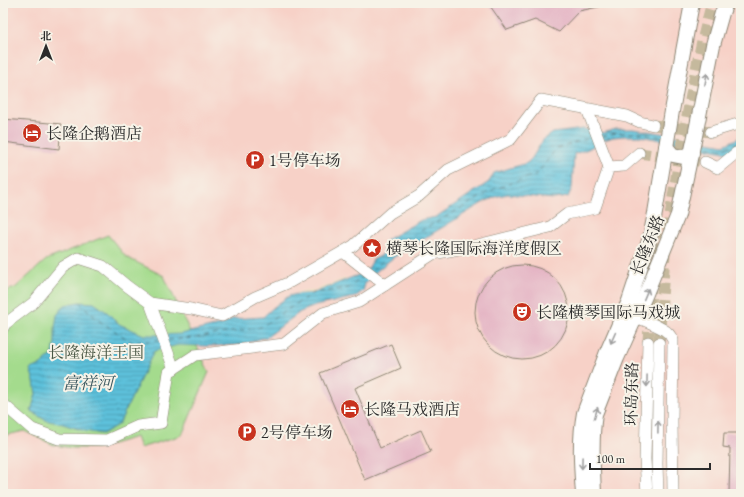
<svg xmlns="http://www.w3.org/2000/svg" width="744" height="497" font-family="'EB Garamond','Noto Serif SC',serif">
	<style>
		.built { fill: #f7d1c7 }
		.park { fill: #a4db8d; stroke: #68835c }
		.water { fill: url(#water-rules); stroke: #447683 }
		.pier { fill: #ecddba }
		.lines { fill: none; stroke-linecap: round; stroke-linejoin: round }
		.ferry { stroke: #3a5860; stroke-width: 1; stroke-dasharray: 5 4; stroke-linecap: butt }
		.building { fill: #e4b2c3 }
		.minor-tunnel { stroke: #c5b99d; stroke-width: 11; stroke-dasharray: 11 5.5; stroke-linecap: butt }
		.minor-casing { stroke: #8c8472; stroke-width: 12 }
		.major-casing { stroke: #8c8472; stroke-width: 16 }
		.minor { stroke: #fff; stroke-width: 11 }
		.major { stroke: #fff; stroke-width: 14 }
		.oneway { stroke: #a0a0a0 }
		.labels { text-anchor: middle; stroke-width: 4; stroke-linejoin: round; paint-order: stroke }
		.poi-label { font-size: 16px; fill: #2b2b2b; stroke: #f7f3e8; text-anchor: start }
		.street-label { font-size: 16px; fill: #2b2b2b; stroke: #f7f3e8 }
		.park-label { font-size: 16px; fill: #495744; stroke: #f7f3e8 }
		.water-label { font-size: 17px; font-style: italic; fill: #3a5860; stroke: #f7f3e8 }
	</style>
	<defs>
		<pattern id="water-rules" width="6" height="5" patternUnits="userSpaceOnUse"><rect width="6" height="5" fill="#5dc1db"/><path d="M0 2.5h6" fill="none" stroke="#4d9db2"/></pattern>
	</defs>
	<rect width="100%" height="100%" fill="#f7f3e8"/>
	<filter id="ink" filterUnits="userSpaceOnUse"><feTurbulence type="fractalNoise" baseFrequency=".025" numOctaves="2"/><feDisplacementMap in="SourceGraphic" scale="8" xChannelSelector="R" yChannelSelector="G"/><feConvolveMatrix kernelMatrix="1 2 1 2 8 2 1 2 1" color-interpolation-filters="sRGB"/></filter>
	<filter id="wash" filterUnits="userSpaceOnUse"><feTurbulence type="fractalNoise" baseFrequency=".012" numOctaves="4" result="noise"/><feDisplacementMap in="SourceGraphic" scale="16" xChannelSelector="R" yChannelSelector="G"/><feGaussianBlur stdDeviation="0.9" result="paint"/><feColorMatrix in="noise" values="0 0 0 0 0 0 0 0 0 0 0 0 0 0 0 0 0 1.4 0 .05"/><feComposite in="paint" operator="in"/></filter>
	<g filter="url(#wash)">
		<rect width="100%" height="100%" fill="#ecddba"/>
		<rect class="built" x="3" y="3" width="738" height="491"/>
		<path class="park" d="M108,235L126,257L164,276L209,372L182,435L140,448L136,437L99,448H72L54,445L24,431L3,436V292L15,288L46,260Z"/>
		<path class="water" d="M584,129L603,133L616,129H633L654,132L724,145L741,137V147L730,153L640,136H624L613,137L602,141L588,149L574,154L572,188L568,197L554,199L508,194L498,196L484,202L394,257L384,265L371,276L365,284L363,291L355,297L315,306L300,312L267,337L239,345L206,346L178,345L154,351L119,424L102,434L85,431L63,424L45,420L31,411L36,394L34,381L30,369L41,365L53,354L55,342V328L57,315L65,305L79,302L94,303L108,313L119,324L144,335H161L181,334L224,324L232,319L263,317L275,306L289,296L297,294L313,293L358,275L368,269L373,260L381,256L386,249V240L421,220L436,217L489,182L494,173L527,163L532,158L543,140L553,133Z"/>
		<path class="pier" d="M346,278V279L313,293L297,294V292L313,291Z"/>
		<g class="lines">
			<g class="ferry">
				<path d="M602,136L616,133H639L661,137"/>
				<path d="M673,140L686,142"/>
				<path d="M699,145L721,149L732,145L741,143"/>
				<path d="M372,270L379,265L401,242L495,189L537,174L556,149L583,140L592,138"/>
				<path d="M79,302L98,320L132,342L159,340"/>
				<path d="M168,340L194,338L261,327L313,293L349,288L365,275"/>
			</g>
		</g>
		<g id="blocks">
			<g class="building">
				<path d="M488,3H603V6L579,11L559,32L535,20L507,30Z"/>
				<path d="M3,119L61,124L59,149L3,142Z"/>
				<circle cx="522" cy="312" r="47"/>
				<path d="M391,344L401,368L355,388L380,448L421,430L431,452L365,480L320,373Z"/>
				<path d="M724,433H741V494H729L730,448L723,447Z"/>
			</g>
		</g>
	</g>
	<g filter="url(#ink)">
		<use href="#blocks" fill-opacity="0" stroke="#8c8472" stroke-width="1"/>
		<g class="lines">
			<g class="minor-tunnel">
				<path d="M653,125L711,132"/>
				<path d="M639,153L705,162"/>
				<path d="M668,231C673,192 680,154 687,116C694,78 701,40 712,3"/>
				<path d="M653,270L656,232"/>
				<path d="M648,342L651,288"/>
				<path d="M659,343L665,254"/>
			</g>
			<g class="minor-casing">
				<g id="minor">
					<path d="M587,109L609,167"/>
					<path d="M711,132L741,123"/>
					<path d="M705,162L718,168L736,153L741,152"/>
					<path d="M343,252L385,285"/>
					<path d="M150,303L174,369"/>
					<path d="M628,314C638,318 659,325 667,332C670,334 671,337 673,340L672,422L673,494"/>
					<path d="M3,328L5,324L33,303L63,267L78,258L103,266L127,286L150,303L191,309L222,316L255,297L290,282L353,246L390,213L419,196L448,170L511,139L541,100L627,116L640,122L653,125"/>
					<path d="M3,404L32,429L59,439L107,440L138,426L161,423L169,372L195,355L284,344L323,313L359,302L433,254L469,247L550,227L567,214L595,208L609,167L624,166L639,153"/>
					<path d="M647,494L645,459L648,342"/>
					<path d="M658,494L657,464L659,343"/>
				</g>
			</g>
			<g class="major-casing">
				<g id="major">
					<path d="M666,147L673,155L683,157L692,153"/>
					<path d="M583,494C581,467 579,439 584,413L607,352L629,301L650,238L655,213L672,111L692,3"/>
					<path d="M594,494C593,468 591,440 595,414L617,358L645,296L678,215L695,136L713,45L722,13L726,3"/>
				</g>
			</g>
			<use href="#minor" class="minor"/>
			<use href="#major" class="major"/>
		</g>
		<defs><path id="oneway-shaft" d="M-6 0H5M1.5-3L5.5 0L1.5 3" fill="none" stroke-width="1.6" stroke-linecap="round" stroke-linejoin="round"/></defs>
		<g class="oneway">
			<use href="#oneway-shaft" transform="translate(706 79) rotate(-79)"/>
			<use href="#oneway-shaft" transform="translate(646 294) rotate(-67)"/>
			<use href="#oneway-shaft" transform="translate(613 338) rotate(114)"/>
			<use href="#oneway-shaft" transform="translate(647 381) rotate(91)"/>
			<use href="#oneway-shaft" transform="translate(596 413) rotate(-74)"/>
			<use href="#oneway-shaft" transform="translate(658 427) rotate(-89)"/>
			<use href="#oneway-shaft" transform="translate(582 463) rotate(91)"/>
		</g>
	</g>
	<defs>
		<g id="hotel-disc" transform="scale(1)"><circle r="9.5" fill="#c8321e" stroke="#f7f3e8"/><path d="M-6-4.5h1.5V1H6V5H4.5V3h-9V5H-6ZM-4 0a1.8 1.8 0 1 1 3.6 0ZM.5 0V-2.5h3Q6-2.5 6 0Z" fill="#fff"/></g>
		<g id="parking-disc" transform="scale(1)"><circle r="9.5" fill="#c8321e" stroke="#f7f3e8"/><path d="M-3.5-5.5H1a3.5 3.5 0 0 1 0 7H-1V5.5H-3.5ZM-1-3.4V-.6H.8a1.4 1.4 0 0 0 0-2.8Z" fill="#fff"/></g>
		<g id="sight-disc" transform="scale(1)"><circle r="9.5" fill="#c8321e" stroke="#f7f3e8"/><path d="M0-6L1.8-2.2L6-1.7L2.9 1.2L3.7 5.4L0 3.3L-3.7 5.4L-2.9 1.2L-6-1.7L-1.8-2.2Z" fill="#fff"/></g>
		<g id="theatre-disc" transform="scale(1)"><circle r="9.5" fill="#c8321e" stroke="#f7f3e8"/><path d="M-5-5.5Q0-4 5-5.5V0Q5 5 0 6Q-5 5-5 0ZM-3.3-2.5H-1v1.5H-3.3ZM1-2.5H3.3v1.5H1ZM-2.8 1Q0 5.5 2.8 1Z" fill="#fff"/></g>
	</defs>
	<g fill-rule="evenodd">
		<use href="#hotel-disc" x="32" y="133"/>
		<use href="#parking-disc" x="255" y="160"/>
		<use href="#sight-disc" x="372" y="248"/>
		<use href="#theatre-disc" x="522" y="312"/>
		<use href="#hotel-disc" x="350" y="409"/>
		<use href="#parking-disc" x="247" y="432"/>
	</g>
	<g class="labels">
		<g class="poi-label">
			<text x="46" y="139">长隆企鹅酒店</text>
			<text x="269" y="166">1号停车场</text>
			<text x="386" y="254">横琴长隆国际海洋度假区</text>
			<text x="536" y="318">长隆横琴国际马戏城</text>
			<text x="364" y="415">长隆马戏酒店</text>
			<text x="261" y="438">2号停车场</text>
		</g>
		<g class="street-label">
			<text transform="translate(647 245) rotate(-68)" y="6">长隆东路</text>
			<text transform="translate(631 394) rotate(-89)" y="6">环岛东路</text>
		</g>
		<g class="park-label">
			<text x="96" y="358">长隆海洋王国</text>
		</g>
		<g class="water-label">
			<text x="88" y="389">富祥河</text>
		</g>
	</g>
	<rect width="744" height="497" fill="none" stroke="#f7f3e8" stroke-width="16"/>
	<g transform="translate(46 46)" stroke="#f7f3e8" stroke-width="3" paint-order="stroke">
	<path d="M0-3L7 15L0 10L-7 15Z" fill="#2b2b2b"/>
	<text y="-6" font-size="11" font-weight="bold" text-anchor="middle" fill="#2b2b2b">北</text>
	</g>
	<path d="M590 463v6h120v-6" fill="none" stroke="#2b2b2b" stroke-width="2"/>
	<text x="596" y="463" font-size="12" fill="#2b2b2b" stroke="#f7f3e8" stroke-width="3" paint-order="stroke">100 m</text>
</svg>
